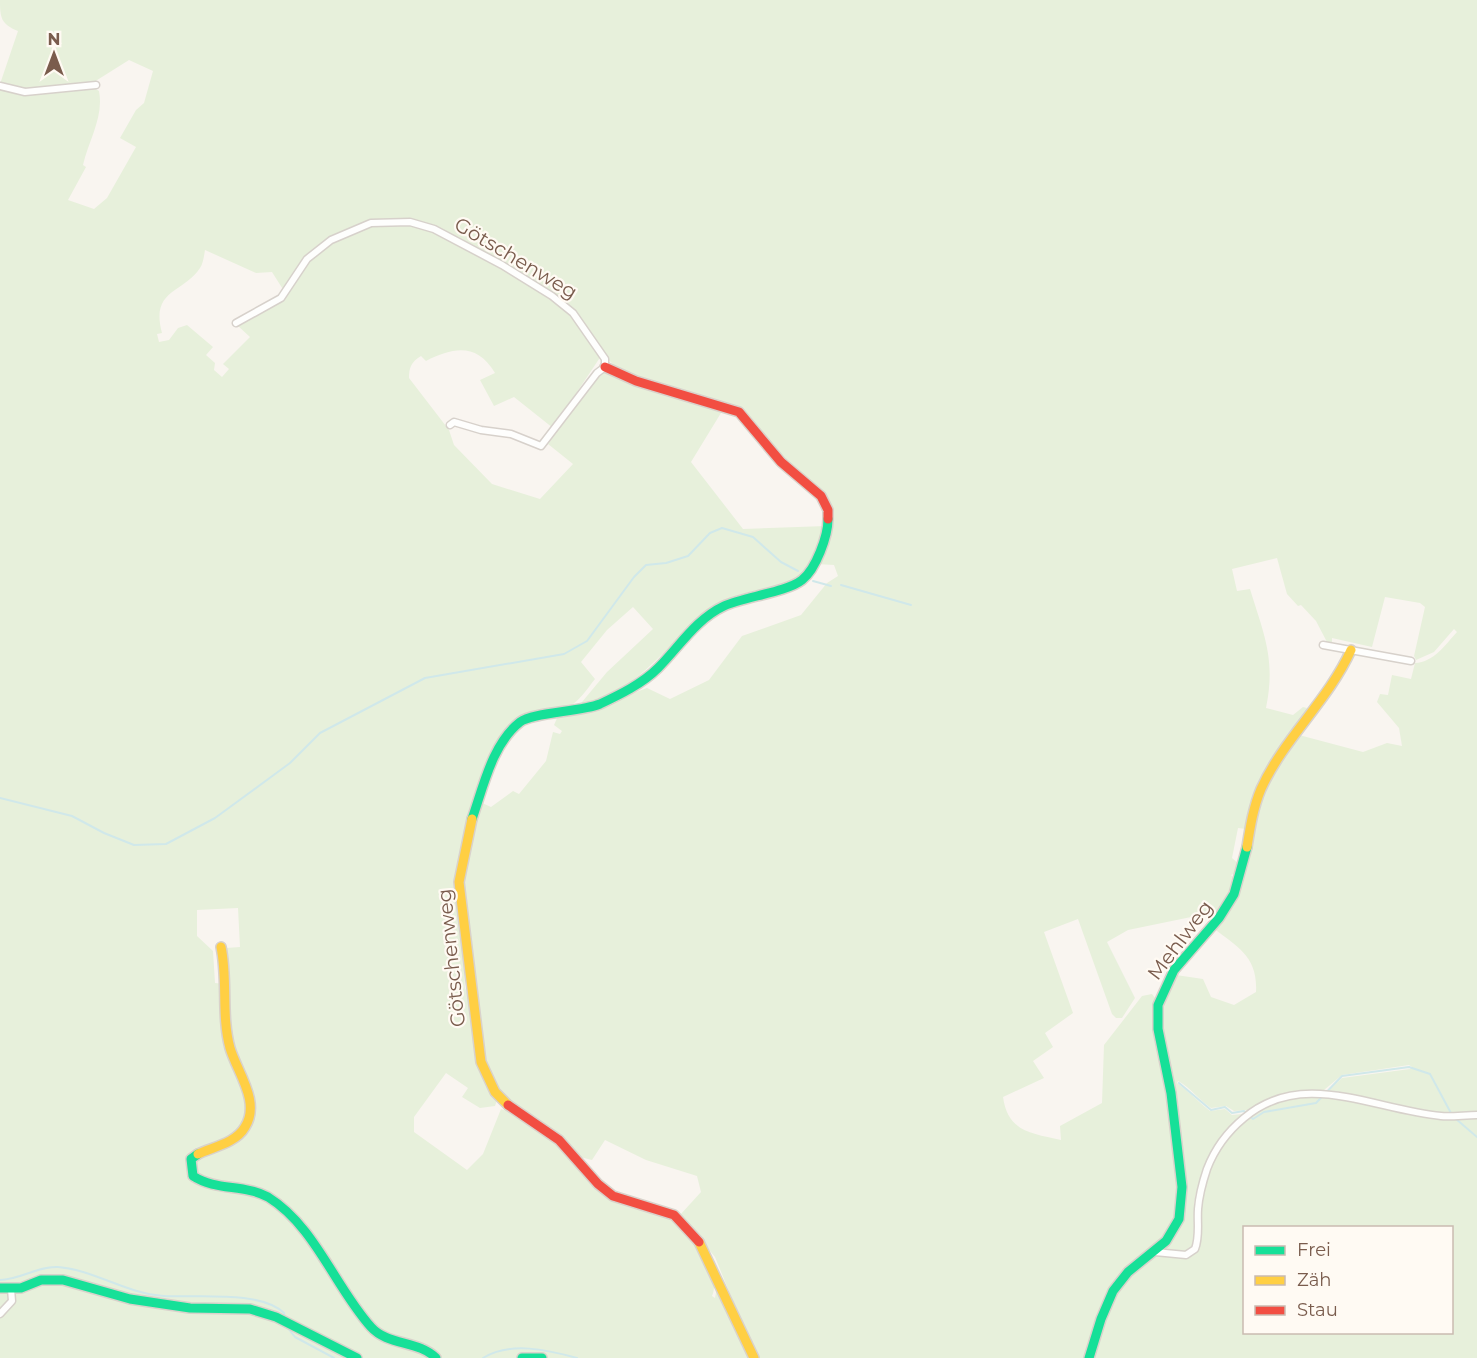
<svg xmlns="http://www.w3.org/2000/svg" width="1477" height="1358" font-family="Montserrat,sans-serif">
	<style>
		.green { fill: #e7f0db; fill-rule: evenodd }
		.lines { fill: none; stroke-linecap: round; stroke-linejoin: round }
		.stream { stroke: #d0e8ea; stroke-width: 2 }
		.street-casing { stroke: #d7d1cb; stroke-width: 9 }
		.fast-casing { stroke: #d9d2cb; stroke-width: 12 }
		.slow-casing { stroke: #d9d2cb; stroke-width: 12 }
		.jam-casing { stroke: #d9d2cb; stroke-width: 12 }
		.street { stroke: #fefefd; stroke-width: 6 }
		.fast { stroke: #16e098; stroke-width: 9 }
		.slow { stroke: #ffcf43; stroke-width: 9 }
		.jam { stroke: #f24e42; stroke-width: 9 }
		.labels { text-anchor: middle; stroke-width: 4.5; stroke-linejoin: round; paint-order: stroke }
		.street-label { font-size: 20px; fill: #7a5c4d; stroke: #fffaf3 }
	</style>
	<rect width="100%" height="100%" fill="#f9f5f0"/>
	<path class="green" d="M0,0H1477V1358H756L715,1257L680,1215L701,1192L697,1176L646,1160L605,1140L592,1160L580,1157L568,1144L500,1097L490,1080L483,1059L462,878L480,802L491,807L513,791L519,794L546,761L553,732L560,734L562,731L554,725L558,716L587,710L647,688L670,699L709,680L742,636L801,615L827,583L838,576L834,565L816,564L831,531L833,520L829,505L815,487L772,448L745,415L732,406C699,396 647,389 620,370C597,354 589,323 569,306C536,277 493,258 455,237L453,241C490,262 533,281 565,309C580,322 591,340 601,356L553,428L514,397L494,406L480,380L495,373C477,343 454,347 426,361L421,356C411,362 409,368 409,378L449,430L454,445L492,484L540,499L573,464L548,444L597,375L608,370L647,388L724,408L691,462L743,529L826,526C821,541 816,561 804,572C784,591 748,587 723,602C666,637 649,688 577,708L607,672L653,629L633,607L607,630L581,662L595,679C587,689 579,702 567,708C547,718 523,710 508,728C483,756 462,841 458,879C455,905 462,934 465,960C466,969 464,979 465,987C466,992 469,996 470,1000C480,1039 472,1063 497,1100L495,1106L480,1108L462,1097L468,1088L446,1073L414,1117V1132L467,1170L483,1154L501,1109L507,1111C526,1121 546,1131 562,1145C580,1162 593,1183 612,1200C621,1207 652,1206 665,1213C688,1223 723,1271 712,1296L715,1298L718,1282L752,1358H0V88L24,94L92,87L99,91C104,117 89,139 83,165L86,167L68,200L94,209L107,198L136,147L120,138L136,110L144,103L153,71L129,60L94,82L29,90L0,84L18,31C1,24 0,18 0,0ZM366,223L367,226L325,246L309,260L287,294L276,304L237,325L250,337L223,364L229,369L222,377L214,370L215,363L206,355L213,347L187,325L178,328L169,340L159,342L157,334L162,333C150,289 184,293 200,268C203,264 204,256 205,250L256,273L272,272L284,291C306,254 323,235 366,223ZM1277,558L1287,594L1298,606L1301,605L1316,621L1328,644L1332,643V638L1372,647L1385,597L1420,603L1425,607L1414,656L1416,660L1434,652L1454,629L1457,632C1445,645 1434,662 1415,663L1411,679L1392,675L1388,695L1380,694L1377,702L1399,728L1402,746L1387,743L1363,752L1299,735L1284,754L1259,802L1240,887L1233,902L1213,928C1238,947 1258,957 1256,992L1234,1005L1211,997L1203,979L1176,975L1164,995L1161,1011L1162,1034L1173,1086L1184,1169L1181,1225L1167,1246L1122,1282L1103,1317L1100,1309L1120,1276L1171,1233L1177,1215L1180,1178L1173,1142L1168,1090L1157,1038L1155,998L1152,994L1142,996L1104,1045L1102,1103L1060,1126L1061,1140C1031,1133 1008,1132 1003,1097L1044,1078L1033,1061L1053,1047L1045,1033L1073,1013L1044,932L1078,919L1112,1014L1116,1018H1122L1135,998L1107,942L1128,930L1196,916L1213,918L1230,897L1236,880L1231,875L1239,872L1240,865L1232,858L1238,828L1246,829L1265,774L1299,727L1307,708L1303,707L1293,715L1266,708C1276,659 1264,635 1250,589L1237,591L1232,569ZM238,908L240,947L226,948C225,954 228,959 229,966C232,988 226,1012 229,1035C233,1065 257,1089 250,1120L246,1095L225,1034V984L215,983L213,951L197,936V910ZM1409,1065L1412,1067L1410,1069L1342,1078L1328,1091L1378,1101L1377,1107C1358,1102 1338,1095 1318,1094C1253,1091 1204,1151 1199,1213L1195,1215C1189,1185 1222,1134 1243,1114L1232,1115L1225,1109L1210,1111C1198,1102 1190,1092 1177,1083L1178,1081C1191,1088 1199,1100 1211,1108L1226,1106L1234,1111L1249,1110L1264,1100L1293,1091L1324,1090L1342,1075ZM1244,1228H1452V1332H1244Z"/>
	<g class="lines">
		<g class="stream">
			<path d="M813,581L831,586"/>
			<path d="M841,585L911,605"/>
			<path d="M0,798L72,816L104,833L134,845L166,844L215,818L290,763L320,733L425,678L564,654L587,641L634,577L646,565L666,563L688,556L710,533L722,528L753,537L781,562L798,571"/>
			<path d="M1179,1083L1211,1110L1225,1107L1232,1113L1244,1111L1253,1119L1264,1112L1316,1103L1342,1076L1409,1067L1430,1074L1452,1115"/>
			<path d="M1456,1119L1477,1137"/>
			<path d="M0,1280C20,1280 37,1266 58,1267C95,1270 124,1293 164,1296C197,1298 260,1290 284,1313L285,1319"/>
			<path d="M287,1327L295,1337L334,1358"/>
			<path d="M483,1358C510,1341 548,1350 577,1358"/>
		</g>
		<g class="street-casing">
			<g id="street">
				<path d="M0,86L25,92L96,85"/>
				<path d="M236,323L281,298L307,259L331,240L371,223L410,222L434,229L502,265L552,296L573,313L605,359V367L597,373L541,446L511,434L481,430L454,422L450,425"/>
				<path d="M1323,645L1411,661"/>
				<path d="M1155,1252L1186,1255L1195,1249C1200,1236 1197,1223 1198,1209C1199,1196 1203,1181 1207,1169C1215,1148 1227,1132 1244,1118C1303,1068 1374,1110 1441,1116C1452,1117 1465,1115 1477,1115"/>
				<path d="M0,1314L12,1301L11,1289"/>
			</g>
		</g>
		<g class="fast-casing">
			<g id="fast">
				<path d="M472,819C483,788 492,744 520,722C533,712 581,712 600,704C619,695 642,684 658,668C679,647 696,619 724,606C743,597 787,592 802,580C816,569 828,536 828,519"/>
				<path d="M198,1154L191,1159L193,1176C216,1191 244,1184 268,1197C315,1226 335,1287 371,1327C388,1346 418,1340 436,1358"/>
				<path d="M0,1288H21L41,1280H63L130,1299L190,1308L250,1309L276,1317L357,1358"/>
				<path d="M522,1358H542"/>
				<path d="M1089,1358L1101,1319L1113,1291L1128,1272L1166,1241L1179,1219L1182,1187L1171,1093L1158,1029V1005L1174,970L1219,918L1234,894L1247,847"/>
			</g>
		</g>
		<g class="slow-casing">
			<g id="slow">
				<path d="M472,819L459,882L481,1062L495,1092L508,1105"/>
				<path d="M1247,847C1250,828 1253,808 1261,789C1284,738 1328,701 1351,650"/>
				<path d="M198,1154C213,1147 236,1143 245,1127C261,1102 237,1072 230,1048C221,1015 228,980 221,947"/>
				<path d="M699,1242L754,1358"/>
			</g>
		</g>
		<g class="jam-casing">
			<g id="jam">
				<path d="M605,367L636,381L739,412L781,462L821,496L828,510V519"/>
				<path d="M508,1105L559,1140L598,1184L613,1196L674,1215L699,1242"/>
			</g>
		</g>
		<use href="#street" class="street"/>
		<use href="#fast" class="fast"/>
		<use href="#slow" class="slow"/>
		<use href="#jam" class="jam"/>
	</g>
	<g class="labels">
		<g class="street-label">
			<text transform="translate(516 258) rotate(31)" y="7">Götschenweg</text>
			<text transform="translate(1180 940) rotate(-53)" y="7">Mehlweg</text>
			<text transform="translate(451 958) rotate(-96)" y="7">Götschenweg</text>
		</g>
	</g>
	<rect x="1243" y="1226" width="210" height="108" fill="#fffaf3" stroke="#cabbb1" stroke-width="1.5"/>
	<rect x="1255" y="1246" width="30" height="9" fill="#16e098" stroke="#cabbb1" stroke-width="1.5"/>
	<text x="1297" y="1256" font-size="18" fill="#7a5c4d">Frei</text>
	<rect x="1255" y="1276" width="30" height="9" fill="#ffcf43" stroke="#cabbb1" stroke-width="1.5"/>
	<text x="1297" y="1286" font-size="18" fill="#7a5c4d">Zäh</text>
	<rect x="1255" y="1306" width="30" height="9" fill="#f24e42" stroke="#cabbb1" stroke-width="1.5"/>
	<text x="1297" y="1316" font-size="18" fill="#7a5c4d">Stau</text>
	<g transform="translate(54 54)" stroke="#fffaf3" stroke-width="4.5" paint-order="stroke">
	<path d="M0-4.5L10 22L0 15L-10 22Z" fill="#7a5c4d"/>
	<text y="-9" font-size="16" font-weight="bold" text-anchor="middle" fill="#7a5c4d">N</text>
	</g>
</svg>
